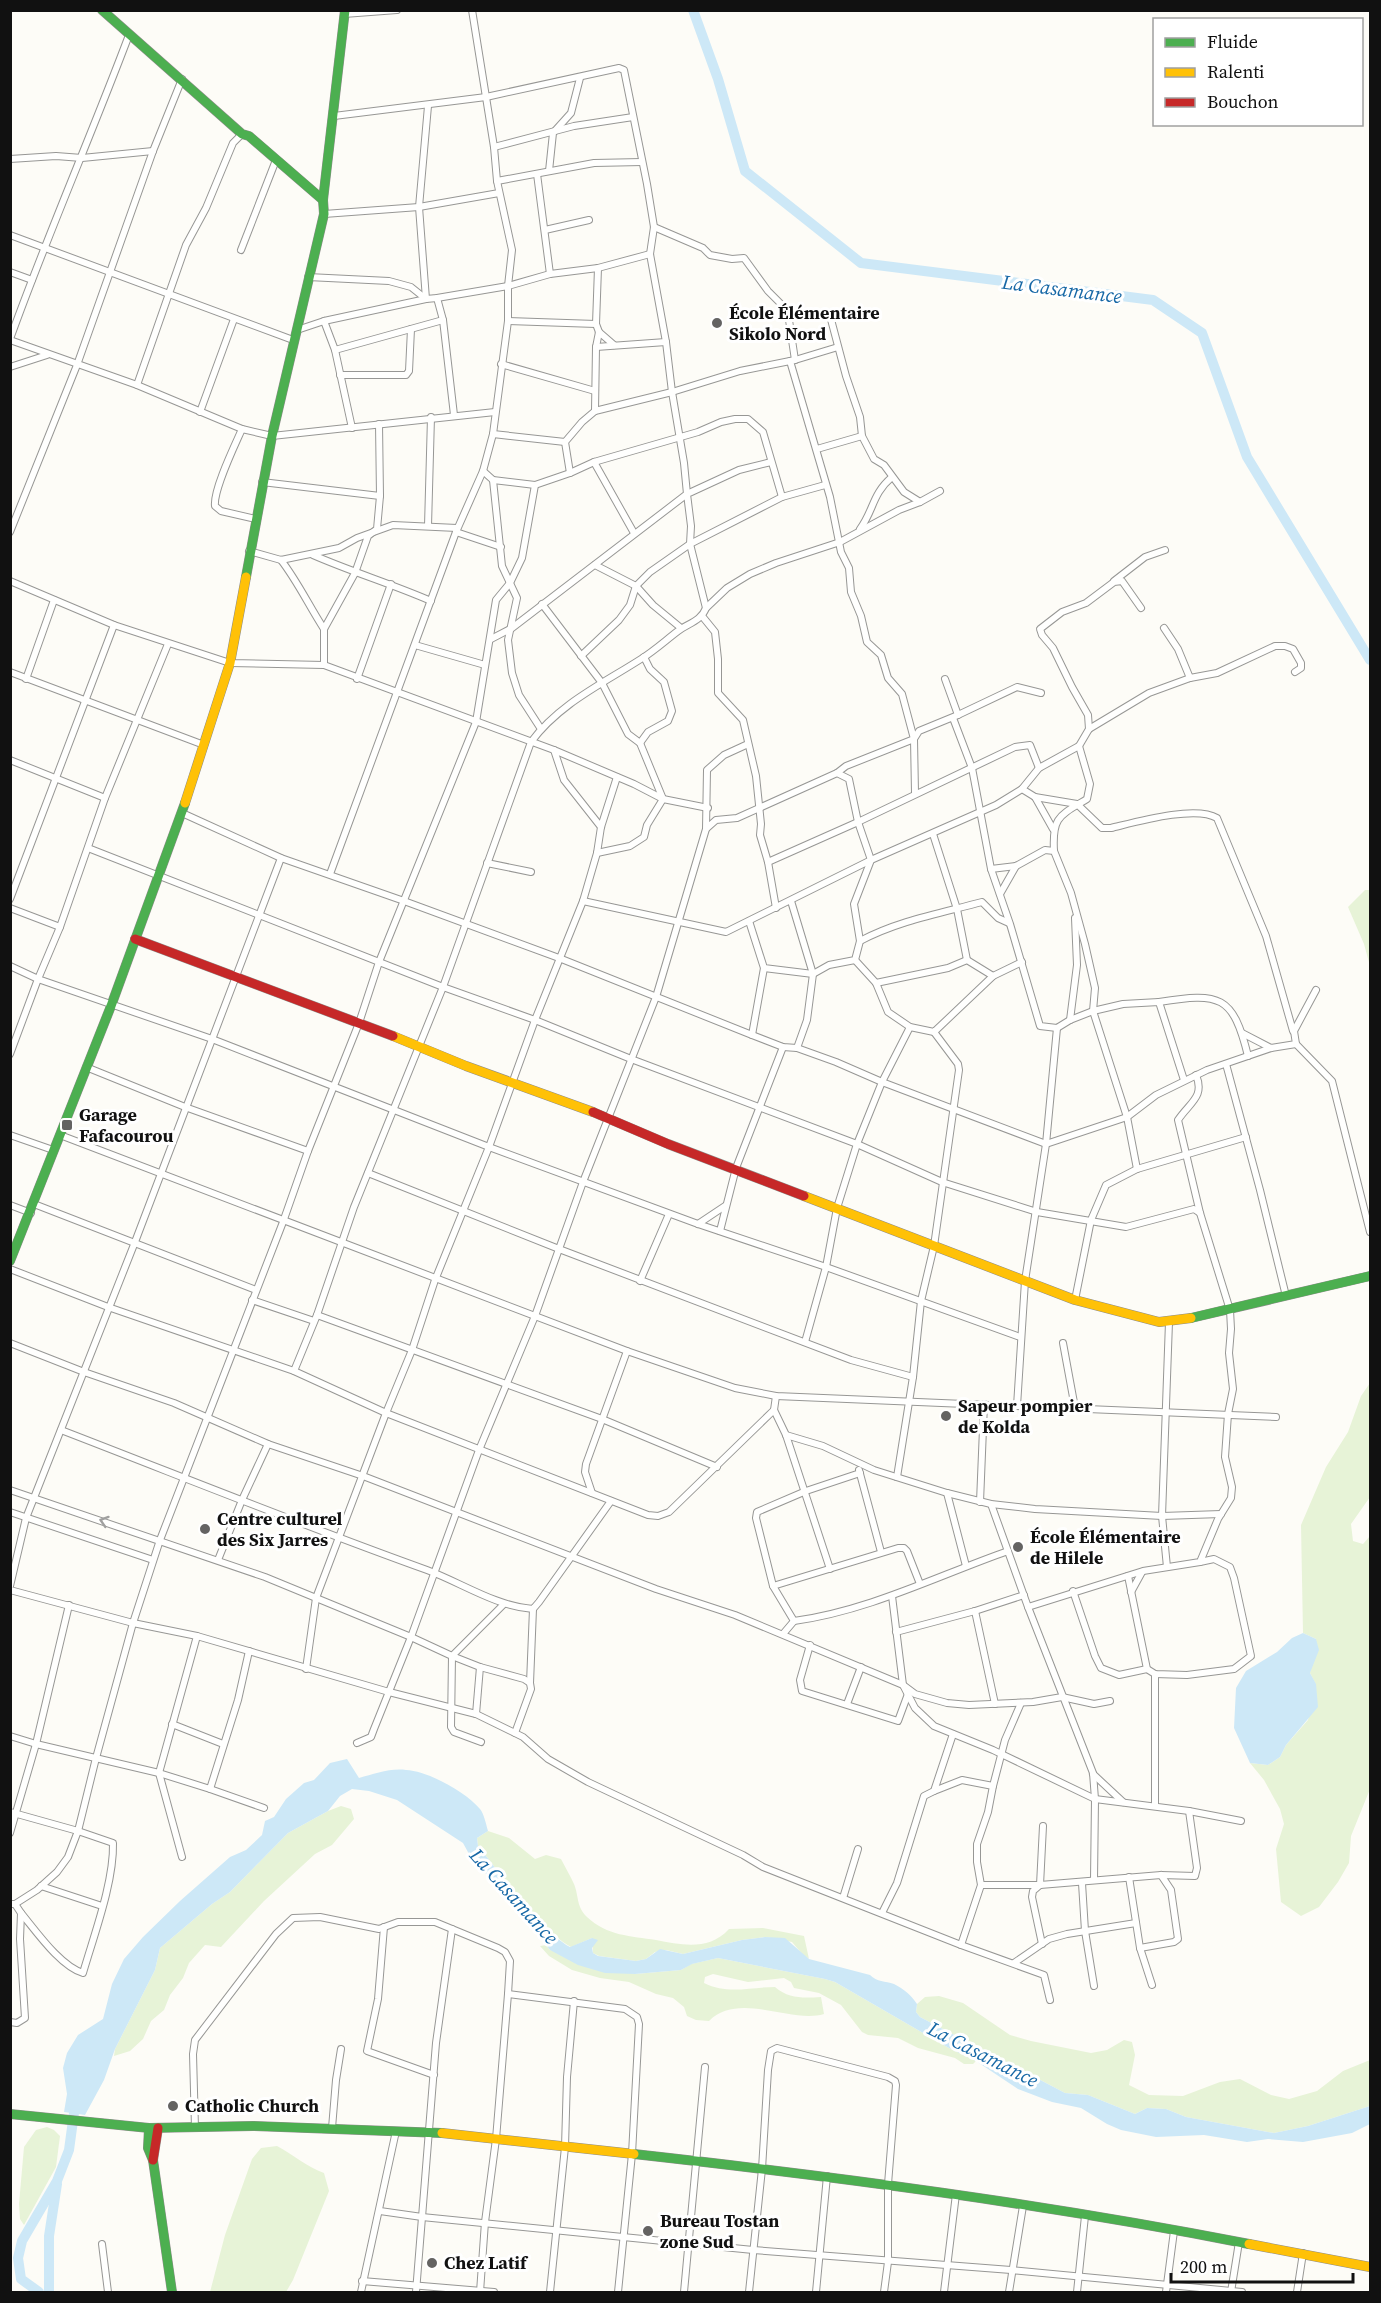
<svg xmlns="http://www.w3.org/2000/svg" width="1381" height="2303" font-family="'Source Serif 4',serif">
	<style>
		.green { fill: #e7f3d7 }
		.water { fill: #cde8f7 }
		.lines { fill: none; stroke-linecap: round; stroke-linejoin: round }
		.river { stroke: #cde8f7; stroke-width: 10 }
		.street-casing { stroke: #979795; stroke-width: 8 }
		.fast-casing { stroke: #8e8d8b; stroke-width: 10 }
		.slow-casing { stroke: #8e8d8b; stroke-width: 10 }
		.jam-casing { stroke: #8e8d8b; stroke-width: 10 }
		.street { stroke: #fffffe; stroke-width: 6 }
		.fast { stroke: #4caf50; stroke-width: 9 }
		.slow { stroke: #ffc107; stroke-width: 9 }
		.jam { stroke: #c62828; stroke-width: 9 }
		.oneway { stroke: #a0a09f }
		.poi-dot { fill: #646362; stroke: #fff; stroke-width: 2 }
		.labels { text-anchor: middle; stroke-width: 6; stroke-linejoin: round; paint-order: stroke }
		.poi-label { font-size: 18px; font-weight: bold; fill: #111; stroke: #fff; text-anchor: start }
		.water-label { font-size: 20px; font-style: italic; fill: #1768a6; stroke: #fff }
	</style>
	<rect width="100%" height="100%" fill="#fdfcf7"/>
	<g class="green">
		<path d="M1365,890H1370V966L1364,944L1348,907Z"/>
		<path d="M1370,1383V1497L1351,1524L1353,1541L1363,1544L1370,1536V1789L1351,1836L1349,1863L1338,1882L1319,1907L1301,1916L1281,1902L1276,1849L1284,1824L1280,1809L1264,1780L1250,1763L1268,1765L1280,1757L1286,1745L1308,1720L1316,1685L1310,1673L1316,1639L1303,1633L1301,1525L1326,1467L1348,1432L1361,1396Z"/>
		<path d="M341,1806L351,1809L354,1819L332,1845L315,1854L264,1901L221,1947L205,1945L189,1963L183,1978L170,1995L164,2010L151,2021L143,2039L130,2051L114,2056L115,2049L155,1970L160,1948L212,1904L230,1892L288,1833L328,1811Z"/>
		<path d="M488,1831L509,1838L535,1859L546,1855L561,1859C565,1867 570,1875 574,1884C579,1896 576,1906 587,1917C607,1936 631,1936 656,1940C682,1945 709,1951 729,1929L763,1928L804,1936L809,1959L803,1955L792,1942L765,1937L742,1940L683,1954L666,1950L655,1952L646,1959L636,1961L599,1956L593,1953L592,1938L571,1947C540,1930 501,1874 478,1846L477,1838Z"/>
		<path d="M546,1945L550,1950L635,1974L681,1970L691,1964L718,1958L825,1979L835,1982L949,2048L976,2061L973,2064H964L955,2058L918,2048L898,2038L868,2035L862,2032L841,2005L819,1993L794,1988L791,1982L784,1978L748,1982L713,1974L705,1977L704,1983C728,1995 750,1987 775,1987C789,1999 803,1998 821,1997L824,2014C791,2024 739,1991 709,2021L696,2020L687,2016L684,2007L673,1998L656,1994L629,1982L600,1978L572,1970L549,1956L540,1946Z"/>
		<path d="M939,1996L963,2003L1010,2035L1031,2041L1091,2053L1107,2050L1124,2040L1132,2042L1135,2055L1129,2085L1149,2095L1183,2096L1220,2082L1240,2079L1271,2095L1289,2099L1317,2091L1343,2071L1370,2060V2106L1308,2126L1274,2133L1186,2117L1166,2109L1147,2108L1135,2114L1088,2095L1065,2093L920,2017L916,2012L917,2004L925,1997Z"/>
		<path d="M47,2127L54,2130L60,2136L56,2167L24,2225L20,2219L19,2204L24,2147L36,2130Z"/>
		<path d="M277,2146C294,2155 307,2167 324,2173L329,2191L293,2280L286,2292H210L225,2235L252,2159L261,2148Z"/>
	</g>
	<g class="water">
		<path d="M1303,1633L1316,1639L1319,1650L1310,1673L1316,1684L1318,1707L1286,1745L1280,1757L1268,1765L1250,1763L1234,1728L1236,1688L1246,1671L1277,1652L1292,1638Z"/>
		<path d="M347,1759L359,1778C374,1774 390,1768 406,1770C428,1771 466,1792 480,1809C484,1814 486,1824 488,1831L477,1838L478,1846C501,1874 540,1930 570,1947L592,1938L598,1940L592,1948L593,1953L598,1956L636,1961L646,1959L660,1949L683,1954L742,1940L765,1937L785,1938L809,1959L870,1975C877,1982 885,1981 894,1984C904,1989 911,1995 917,2004L916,2012L920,2017L1065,2093L1088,2095L1135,2114L1147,2108L1166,2109L1186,2117L1274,2133L1308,2126L1370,2106V2124L1352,2133L1303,2142L1268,2139L1247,2142L1204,2135L1156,2137L1121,2130L1107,2124L1081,2108L1052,2102L1018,2089L976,2061L949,2048L835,1982L825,1979L718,1958L692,1964L681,1970L635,1974L605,1973L578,1965L550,1950L499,1884L475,1865L463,1843L397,1800L369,1791L352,1789L340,1796L328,1811L288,1833L230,1892L212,1904L160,1948L155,1970L115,2049L104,2080L85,2115L64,2112L67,2094L63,2068L67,2053L78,2035L103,2019L112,1984L124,1959L143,1937L180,1901L230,1857L246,1850L262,1835L265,1821L274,1817L286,1799L304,1783L314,1780L330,1763Z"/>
	</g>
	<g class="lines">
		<g class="river">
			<path d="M693,10L718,79L745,171L861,263L1153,300L1202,333L1247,457L1370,660"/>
			<path d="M39,2292L21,2279L18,2258L22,2241L57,2181L69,2150L74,2113"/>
			<path d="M49,2292V2236L57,2184"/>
		</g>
		<g class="street-casing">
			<g id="street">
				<path d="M344,14L397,10"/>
				<path d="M334,116L486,97L619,68L624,70L647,184L654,227L650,254L666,342L672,392L684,463L687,494L512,628L491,639"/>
				<path d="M494,147L574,126L633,117"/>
				<path d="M10,159L56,156L82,158L153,151"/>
				<path d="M549,171L553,133L571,113L580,78"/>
				<path d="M537,174L550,274"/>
				<path d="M497,181L594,163L642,162"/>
				<path d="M324,214L419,207L499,193"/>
				<path d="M654,227L703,248L710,255L732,259L744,258L768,291L782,305L789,320L795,360"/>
				<path d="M545,230L589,220"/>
				<path d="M10,235L293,340"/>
				<path d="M241,250L276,160"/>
				<path d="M10,272L32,280"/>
				<path d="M308,277L389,281L411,287L426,299L437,298L508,286L550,274L598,268L650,254"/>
				<path d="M437,298L443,320L454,415"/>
				<path d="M829,312L846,376L860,417L862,436L874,459L884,465L904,492L920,502"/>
				<path d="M324,321L335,350L352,428"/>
				<path d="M508,321L596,324"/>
				<path d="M297,330L324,321L426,299L419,207L428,106"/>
				<path d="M599,332L614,345"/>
				<path d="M10,339C47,236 91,136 129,35"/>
				<path d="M10,340L137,385L242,429L272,436L495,412"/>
				<path d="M596,347L666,342"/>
				<path d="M335,350L443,320"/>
				<path d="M790,361L830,497L841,552L849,568L851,592L861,616L867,642L881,655L888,678L902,694L914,739L846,766L837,773"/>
				<path d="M501,364L595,391"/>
				<path d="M10,367L47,355"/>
				<path d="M340,375H406L409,371L411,329"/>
				<path d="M137,385L186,245L206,208L233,143L242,134"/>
				<path d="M595,411L672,392L740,371L795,360L838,347"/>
				<path d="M200,412L234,319"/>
				<path d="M242,429C235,445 213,490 215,506L221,511L256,519"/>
				<path d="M493,434L565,442"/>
				<path d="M817,449L862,436"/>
				<path d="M594,462L634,533"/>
				<path d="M483,471L493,480L535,485L570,473L594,462L698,432L721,422L735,419H748L763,432L782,497"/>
				<path d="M570,473L565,442L582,422L595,411L596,347L599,332L596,324L598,268"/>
				<path d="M493,480L502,566L517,598L508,640L512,673L519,695L541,729"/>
				<path d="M262,482L380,496"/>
				<path d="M428,526L431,417"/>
				<path d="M860,529C874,510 872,494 892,477"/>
				<path d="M10,532L77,365L153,151L182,79"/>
				<path d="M456,532L501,547"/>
				<path d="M249,551L281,560L339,548L357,538L393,525L457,528"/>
				<path d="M313,555C352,572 392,584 431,601"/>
				<path d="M281,560C298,582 309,606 324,629"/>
				<path d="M595,565L636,586L653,605L681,628"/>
				<path d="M10,581L114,625L230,663L324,665L554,750L634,784L663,799L708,808"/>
				<path d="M1114,581L1145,557L1165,550"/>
				<path d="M542,604L602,683L628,734L640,743L663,799L647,825L644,837L630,846L597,853"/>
				<path d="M706,608L727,588L750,574L776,563L840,542L899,510L920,502L940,491"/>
				<path d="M702,616L715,632L718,659V693L743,720L756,776L761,824L760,835L768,862L776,908"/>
				<path d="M1164,628L1178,649L1190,678"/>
				<path d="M415,645L485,665"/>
				<path d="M581,656L619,620L630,605L636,586L650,572L690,544L782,497L825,485"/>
				<path d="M324,665V629L355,573L368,536L377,529L380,496L379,424"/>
				<path d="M10,672L204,745"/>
				<path d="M26,679L54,600"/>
				<path d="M357,679L391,584"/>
				<path d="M945,679L958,715"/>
				<path d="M953,718L972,768L991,869L1010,924L1040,1026L1057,1028L1070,1020L1093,1011L1123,1004L1159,1002L1184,1080"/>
				<path d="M1089,729L1088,715L1072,687L1053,648L1042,635L1040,629L1062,612L1086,603L1114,582L1122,581L1141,608"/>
				<path d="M640,743L648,732L668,721L672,711L664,682L650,669L644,657"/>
				<path d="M554,750L564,780L601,827"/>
				<path d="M10,760L105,798"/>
				<path d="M1022,789L1035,797L1053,829"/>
				<path d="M915,793L914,739L919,731L958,715L1017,687L1041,693"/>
				<path d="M1035,797L1077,804L1102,828H1111C1136,822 1195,805 1217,818L1266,936L1293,1031"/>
				<path d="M182,813L281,858L404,901L559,958L752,1035L783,1047L797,1048L836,1062L882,1082L1046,1144L1127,1117L1156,1095L1207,1070L1271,1048L1296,1044L1294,1031L1316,990"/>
				<path d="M707,828L716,820L737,818L837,773L849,779L858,822L871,860L854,904L860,941"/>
				<path d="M933,834L957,909L967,960"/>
				<path d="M88,848L443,987L535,1020L631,1059L857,1144L942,1182L1037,1212L1126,1227L1194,1209L1200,1213"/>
				<path d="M1054,851C1052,817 1059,816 1087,799L1090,784L1079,746"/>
				<path d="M768,862L858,822L1015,747L1030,745L1039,768"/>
				<path d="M487,863L531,872"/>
				<path d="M991,869L1016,866L1045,850L1054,851L1071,893L1085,944L1095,988L1093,1011L1127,1117L1137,1169"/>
				<path d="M330,874L456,532L483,471L493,434L508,321V286L512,250L497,181L494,147L472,10"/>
				<path d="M1000,894L1016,866"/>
				<path d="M10,899L114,625"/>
				<path d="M583,901L726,932L871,860L996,805L1022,789L1039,768L1079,746L1089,729L1149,693L1190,678L1217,673L1275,646H1285L1293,649L1301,663V668L1295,672"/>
				<path d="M791,901L813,974L807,1020L797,1048"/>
				<path d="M10,908L60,927"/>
				<path d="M749,921L764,968L813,974L829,965L855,960L860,941C897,921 941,913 982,902L998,918L1009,923"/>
				<path d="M855,960L876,983L888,1012L910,1027L934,1032L993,976L1022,962"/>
				<path d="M10,966L38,979L212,1039L489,1147L698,1224L826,1267L1020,1337"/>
				<path d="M876,983L948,968L967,960L993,976"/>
				<path d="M1159,1002C1220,992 1233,995 1248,1056"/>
				<path d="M1070,1020L1077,965L1075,918"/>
				<path d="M1242,1033L1271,1048"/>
				<path d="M752,1035L764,968"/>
				<path d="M1296,1044L1332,1081L1370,1232"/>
				<path d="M10,1054L38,979L60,927L105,798L168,644"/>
				<path d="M1226,1064L1260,1190L1286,1296"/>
				<path d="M86,1067L185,1107L308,1151"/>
				<path d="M10,1135L53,1150"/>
				<path d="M60,1135L627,1351L735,1388L776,1396L1276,1417"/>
				<path d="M368,1173L559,1249L851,1360L913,1377"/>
				<path d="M34,1204L256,1290"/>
				<path d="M10,1205L31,1213"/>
				<path d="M698,1224L725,1206"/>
				<path d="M720,1231L736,1168L783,1047"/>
				<path d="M10,1269L108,1307L294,1371L386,1413L648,1515L658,1516L669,1512L774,1410"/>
				<path d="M640,1281L669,1214"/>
				<path d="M252,1300L314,1321"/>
				<path d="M1075,1300L1091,1220L1106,1185L1137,1169L1246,1137"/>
				<path d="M317,1315L602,1419L717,1467"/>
				<path d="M805,1342L826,1267L837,1208L857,1144L882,1082L910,1027"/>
				<path d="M10,1343L84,1372L174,1403L268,1444L363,1476L656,1589L735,1615L903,1685L915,1694L947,1703L969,1705L1033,1702L1062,1697L1094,1704L1110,1701"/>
				<path d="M1063,1343L1075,1408"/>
				<path d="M294,1371L317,1315L354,1207L443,987L531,742C559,704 602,684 641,659C654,651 666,640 678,631C689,623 701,621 706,608L690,544L691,526L687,494L739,470L771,462"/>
				<path d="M776,1396L774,1410L786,1435L830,1569"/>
				<path d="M1017,1406L1025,1281L1046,1144L1057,1028"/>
				<path d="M61,1430C183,1477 304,1526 427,1570C462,1583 495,1606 533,1609L539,1602L611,1501"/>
				<path d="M786,1435L823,1446L874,1470L947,1493L991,1504L1035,1509L1162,1516L1221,1514"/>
				<path d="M859,1470L881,1552"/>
				<path d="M897,1477L913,1377L921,1301L934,1246L959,1070L958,1064L934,1032"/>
				<path d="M10,1490L265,1577L411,1637L452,1656L480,1667L524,1679L530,1683L531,1689L515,1733"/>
				<path d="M592,1493L585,1472L586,1464L627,1351"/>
				<path d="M947,1493L966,1566"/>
				<path d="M980,1502L984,1404"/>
				<path d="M991,1504L1028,1607L1093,1773L1095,1799L1094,1880"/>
				<path d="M10,1512L153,1560"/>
				<path d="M218,1560L242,1500L268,1444"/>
				<path d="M1167,1567L1162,1516L1169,1322"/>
				<path d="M1128,1576L1147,1669L1155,1674L1187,1675L1234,1669L1251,1656L1234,1578L1230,1567L1214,1559L1200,1562"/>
				<path d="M10,1586L26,1518L135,1242L281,858"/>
				<path d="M773,1586L898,1548H904L907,1551L920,1584"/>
				<path d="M10,1590L133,1623L197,1636L389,1692L476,1714L523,1737L548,1759L588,1782L743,1855L763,1867L961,1945L1044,1975L1050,2000"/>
				<path d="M1073,1591L1095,1656L1101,1668L1119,1675L1147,1669"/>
				<path d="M1131,1592L1142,1572"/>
				<path d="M892,1596L903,1685L915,1708L934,1726L993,1750L1095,1799L1189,1811L1241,1821"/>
				<path d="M1028,1607L1143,1571L1200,1562L1218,1519L1231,1498L1232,1487L1225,1457L1228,1414L1233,1389L1229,1353L1231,1329L1230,1310L1200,1213L1178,1120C1190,1102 1205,1097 1196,1075"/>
				<path d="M975,1611L995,1704"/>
				<path d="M794,1621C868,1611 937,1576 1008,1551"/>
				<path d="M896,1632L975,1611L1024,1595"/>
				<path d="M783,1634L794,1621L773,1586L756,1518L757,1512L806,1491L860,1473"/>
				<path d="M810,1645L800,1680L802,1691L898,1721L908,1694"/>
				<path d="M306,1669L316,1598L386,1413L412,1350L435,1280L489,1147L535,1020L583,901L597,853L601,827L617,777"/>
				<path d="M1155,1674V1806"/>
				<path d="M530,1683L533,1609"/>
				<path d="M847,1704L861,1667"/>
				<path d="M476,1714L480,1667"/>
				<path d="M172,1724L223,1744"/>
				<path d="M10,1736L36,1744L159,1773L210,1789L238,1700L249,1651"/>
				<path d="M481,1742L454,1732L451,1727L452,1656L504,1604"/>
				<path d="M357,1743L371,1737L374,1729L411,1637L479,1450L535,1316L583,1182L656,997L706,829L707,770L724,755L748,744"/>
				<path d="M1093,1774L1123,1802"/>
				<path d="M210,1789L264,1808"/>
				<path d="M934,1791L962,1780L993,1786"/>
				<path d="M10,1812L78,1831L113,1843C114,1882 94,1935 83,1973C60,1966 36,1931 21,1913"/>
				<path d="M10,1833L36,1744L69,1605"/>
				<path d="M182,1857L159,1773L197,1636"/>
				<path d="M1129,1877L1140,1948L1152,1985"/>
				<path d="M1082,1883L1085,1931L1094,1986"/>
				<path d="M981,1885H1040L1043,1826"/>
				<path d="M41,1886L102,1906"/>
				<path d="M843,1898L858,1849"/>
				<path d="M15,1904L37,1890L57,1872L68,1857L78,1831L96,1758L133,1623L160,1540L283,1222L308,1151L359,1023L379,962L476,722L496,600L510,583L522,558L535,485"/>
				<path d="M882,1913L897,1883L924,1796L934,1791L953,1734"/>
				<path d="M384,1927L378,1999L367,2051L434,2075"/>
				<path d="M1042,1944L1032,1897L1033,1891L1040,1885L1161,1875L1195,1876L1197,1868L1189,1811"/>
				<path d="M961,1945L981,1885L977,1862V1844L988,1812L993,1786L1005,1740L1021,1703"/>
				<path d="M1140,1948L1174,1942L1178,1939L1171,1890L1161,1875"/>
				<path d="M1014,1963L1049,1939L1067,1934L1136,1923"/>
				<path d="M508,1994L625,2009L637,2017L639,2024L632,2154L618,2292"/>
				<path d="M10,2022L17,2023L25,2018L20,1939L21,1913L15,1904H11"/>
				<path d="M195,2128L193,2054L195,2040L276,1934L293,1918L320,1917L379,1929L398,1922H435L498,1948L505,1952L510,1961L508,1994L496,2139L485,2222L480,2292"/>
				<path d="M332,2128L336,2080L341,2049"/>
				<path d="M380,2211L422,2217L753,2250L1011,2270L1242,2292"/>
				<path d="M102,2244L108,2292"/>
				<path d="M362,2281L494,2292"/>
				<path d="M361,2292L396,2131"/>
				<path d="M416,2292L436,2043L452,1929"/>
				<path d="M550,2292L565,2147L567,2077L574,2001"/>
				<path d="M684,2292L705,2067"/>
				<path d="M749,2292L762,2169L768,2070L771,2051L777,2048L888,2077L895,2081L896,2085L888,2184V2262L884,2292"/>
				<path d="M816,2292L827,2176"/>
				<path d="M944,2292L956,2194"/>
				<path d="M1009,2292L1023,2206"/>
				<path d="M1077,2292L1085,2216"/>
				<path d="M1166,2292L1174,2231"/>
				<path d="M1231,2292L1239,2242"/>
				<path d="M1297,2292L1303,2253"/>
			</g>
		</g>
		<g class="fast-casing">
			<g id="fast">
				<path d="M102,10L242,134L249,136L323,200"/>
				<path d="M246,577L272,436L324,214L323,200L345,10"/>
				<path d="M10,1261L111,1006L185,803"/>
				<path d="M1191,1318L1370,1276"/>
				<path d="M10,2114L149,2128L253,2126L442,2133"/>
				<path d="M149,2128L148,2148L153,2160L172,2292"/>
				<path d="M634,2154C840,2177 1045,2204 1249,2244"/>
			</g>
		</g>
		<g class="slow-casing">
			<g id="slow">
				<path d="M185,803L230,663L246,577"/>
				<path d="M393,1036L466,1066L593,1112"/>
				<path d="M804,1196L1075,1300L1159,1322L1191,1318"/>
				<path d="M442,2133L634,2154"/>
				<path d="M1249,2244L1370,2267"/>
			</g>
		</g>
		<g class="jam-casing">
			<g id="jam">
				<path d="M135,939L393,1036"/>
				<path d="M593,1112L668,1144L804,1196"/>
				<path d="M153,2160L158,2128"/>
			</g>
		</g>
		<use href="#street" class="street"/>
		<use href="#fast" class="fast"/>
		<use href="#slow" class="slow"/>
		<use href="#jam" class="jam"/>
	</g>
	<defs><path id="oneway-chevron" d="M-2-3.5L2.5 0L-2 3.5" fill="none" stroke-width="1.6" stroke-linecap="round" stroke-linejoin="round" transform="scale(1.5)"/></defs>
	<use class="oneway" href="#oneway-chevron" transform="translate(104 1521) rotate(-162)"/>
	<g class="poi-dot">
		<circle cx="717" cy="323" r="6"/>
		<rect x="61" y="1119" width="12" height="12" rx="3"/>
		<circle cx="946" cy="1416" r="6"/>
		<circle cx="205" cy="1529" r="6"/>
		<circle cx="1018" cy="1547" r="6"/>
		<circle cx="173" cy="2106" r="6"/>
		<circle cx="648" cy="2231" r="6"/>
		<circle cx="432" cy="2263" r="6"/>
	</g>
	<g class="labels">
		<g class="poi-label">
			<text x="729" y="319">École Élémentaire<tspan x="729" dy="21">Sikolo Nord</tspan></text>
			<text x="79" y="1121">Garage<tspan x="79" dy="21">Fafacourou</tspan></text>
			<text x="958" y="1412">Sapeur pompier<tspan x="958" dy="21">de Kolda</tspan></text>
			<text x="217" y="1525">Centre culturel<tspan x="217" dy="21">des Six Jarres</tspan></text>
			<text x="1030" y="1543">École Élémentaire<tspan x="1030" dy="21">de Hilele</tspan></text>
			<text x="185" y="2112">Catholic Church</text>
			<text x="660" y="2227">Bureau Tostan<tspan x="660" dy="21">zone Sud</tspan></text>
			<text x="444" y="2269">Chez Latif</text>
		</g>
		<g class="water-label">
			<text transform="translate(1062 289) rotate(7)" y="7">La Casamance</text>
			<text transform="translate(514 1896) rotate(48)" y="7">La Casamance</text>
			<text transform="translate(983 2054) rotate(27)" y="7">La Casamance</text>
		</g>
	</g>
	<rect width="1381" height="2303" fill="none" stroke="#111111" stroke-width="24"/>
	<rect x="1153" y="18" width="210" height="108" fill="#ffffff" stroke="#a0a0a0" stroke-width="1.5"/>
	<rect x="1165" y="38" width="30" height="9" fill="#4caf50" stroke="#a0a0a0" stroke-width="1.5"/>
	<text x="1207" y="48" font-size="18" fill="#111111">Fluide</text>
	<rect x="1165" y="68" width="30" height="9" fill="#ffc107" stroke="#a0a0a0" stroke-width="1.5"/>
	<text x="1207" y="78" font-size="18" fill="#111111">Ralenti</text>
	<rect x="1165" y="98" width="30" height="9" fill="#c62828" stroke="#a0a0a0" stroke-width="1.5"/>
	<text x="1207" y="108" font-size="18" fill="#111111">Bouchon</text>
	<path d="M1171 2273v9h182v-9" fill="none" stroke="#111111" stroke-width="3"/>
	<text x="1180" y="2273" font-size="18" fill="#111111" stroke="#ffffff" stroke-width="4.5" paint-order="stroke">200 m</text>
</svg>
